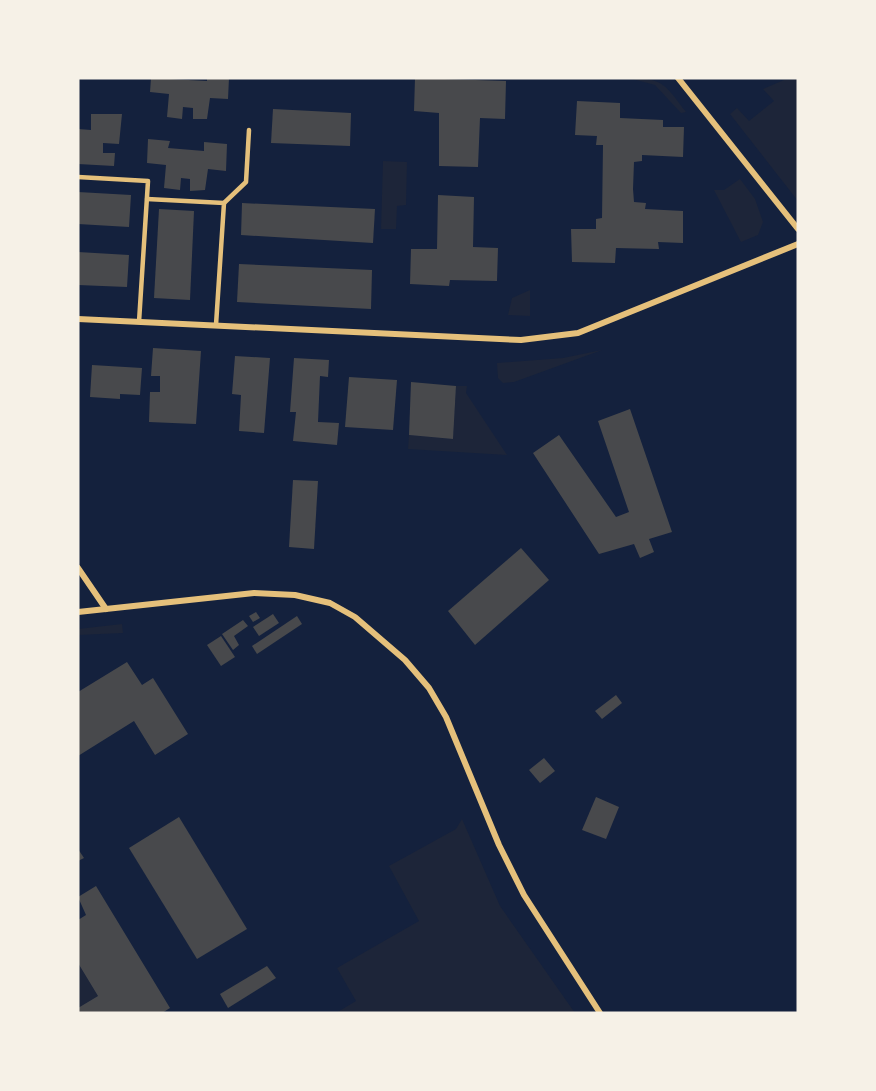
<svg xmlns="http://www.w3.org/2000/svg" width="876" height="1091" font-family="'PT Sans Narrow',sans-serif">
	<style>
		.green { fill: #1d2539 }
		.building { fill: #48494c }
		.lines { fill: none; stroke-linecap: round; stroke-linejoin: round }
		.service { stroke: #e5c07b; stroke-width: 4.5 }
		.minor { stroke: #e5c07b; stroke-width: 6 }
	</style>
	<rect width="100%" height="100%" fill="#14213d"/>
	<g class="green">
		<path d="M629,78C664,78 665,85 686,112L681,113L655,85Z"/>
		<path d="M798,79V201L730,114L737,108L749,121L774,101L763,89L784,80Z"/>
		<path d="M383,161L407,162L406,205L397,206L396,229H381Z"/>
		<path d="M740,179L755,199L763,222L758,235L741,242L714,190H724Z"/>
		<path d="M530,290V316L508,315L512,298Z"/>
		<path d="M602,350L514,382L503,383L498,378L497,363L563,358Z"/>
		<path d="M456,386H467L466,393L507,455L408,449L409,435L453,439Z"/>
		<path d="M122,624L123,633L78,635V629Z"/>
		<path d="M462,819L500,906L575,1013H336L356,1001L337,968L419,921L389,866L456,829Z"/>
		<path d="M78,963L98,996L78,1008Z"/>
	</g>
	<g class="building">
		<path d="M151,78L207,81V78H229L228,99L210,98L207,119H193V108L183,107L182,119L167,117L169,94L150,92Z"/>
		<path d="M415,78L506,81L505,119L480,118L478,167L439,166V113L414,111Z"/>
		<path d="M577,101L620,103V118L663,120V127H684L683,157L642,155V161L634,162L633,189L634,202L646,203L645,209L683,211V243L658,242L659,249L616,248L615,263L572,262L571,229H596V219L602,218L603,145H596L597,136L575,135Z"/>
		<path d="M273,109L351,113L350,146L271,143Z"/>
		<path d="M91,114H122L119,144L103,143V153H115L114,166L78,164V129L91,130Z"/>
		<path d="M148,139L170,141L168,148L204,151V142L227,144L226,171L208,169L205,190L190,191V179L181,178L180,190L164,188L166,165L147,163Z"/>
		<path d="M78,192L131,195L129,227L78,224Z"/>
		<path d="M438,195L474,197L473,247L498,248L497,281L450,280L449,286L410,284L411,249H437Z"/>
		<path d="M242,203L375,209L373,243L241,235Z"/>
		<path d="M159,209L194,211L190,300L154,298Z"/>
		<path d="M78,252L129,255L127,287L78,285Z"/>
		<path d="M239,264L372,270L371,309L237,302Z"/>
		<path d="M153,348L201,351L196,424L149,422L150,392H160V376H151Z"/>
		<path d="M235,356L270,358L264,433L239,431L241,395L232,394Z"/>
		<path d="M294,358L329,360L328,377L320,376L318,422L339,423L337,445L293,441L296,412H290Z"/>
		<path d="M92,365L142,368L140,395L120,394V399L90,397Z"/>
		<path d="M349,377L397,380L393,430L345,427Z"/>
		<path d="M411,382L456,386L453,439L409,435Z"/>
		<path d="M630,409L672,532L649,539L654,552L640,558L634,544L599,554L533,453L559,435L616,517L629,512L598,421Z"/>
		<path d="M293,480L318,481L314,549L289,547Z"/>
		<path d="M521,548L549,580L475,645L448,611Z"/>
		<path d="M256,612L260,618L253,622L249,616Z"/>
		<path d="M273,614L279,623L259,636L253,627Z"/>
		<path d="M297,616L302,624L257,654L252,646Z"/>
		<path d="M243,620L248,626L234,636L239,645L233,650L222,634Z"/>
		<path d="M221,636L235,657L221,666L207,645Z"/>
		<path d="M127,662L142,685L153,678L188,734L155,755L134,721L78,756V692Z"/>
		<path d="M616,695L622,703L602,719L595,711Z"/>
		<path d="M544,758L555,771L540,783L529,770Z"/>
		<path d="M596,797L619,807L606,839L582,830Z"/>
		<path d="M179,817L247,929L197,959L129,848Z"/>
		<path d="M78,849L84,858L78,861Z"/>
		<path d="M96,886L170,1008L162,1013H78V1008L98,996L78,963V920L86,915L78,897Z"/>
		<path d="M267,966L276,978L228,1008L220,994Z"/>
	</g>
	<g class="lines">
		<g class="service">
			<path d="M78,177L148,181L139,322"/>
			<path d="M147,199L224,203L216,325"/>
			<path d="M224,203L246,182L249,130"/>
		</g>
		<g class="minor">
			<path d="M678,78L798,229"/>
			<path d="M78,319L521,340L578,333L798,244"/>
			<path d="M78,568L106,609"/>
			<path d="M78,612L254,593L295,595L330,603L355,617L405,660L429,688L446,717L499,845L524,895L600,1013"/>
		</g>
	</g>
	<rect width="876" height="1091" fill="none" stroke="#f6f1e7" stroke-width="159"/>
</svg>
